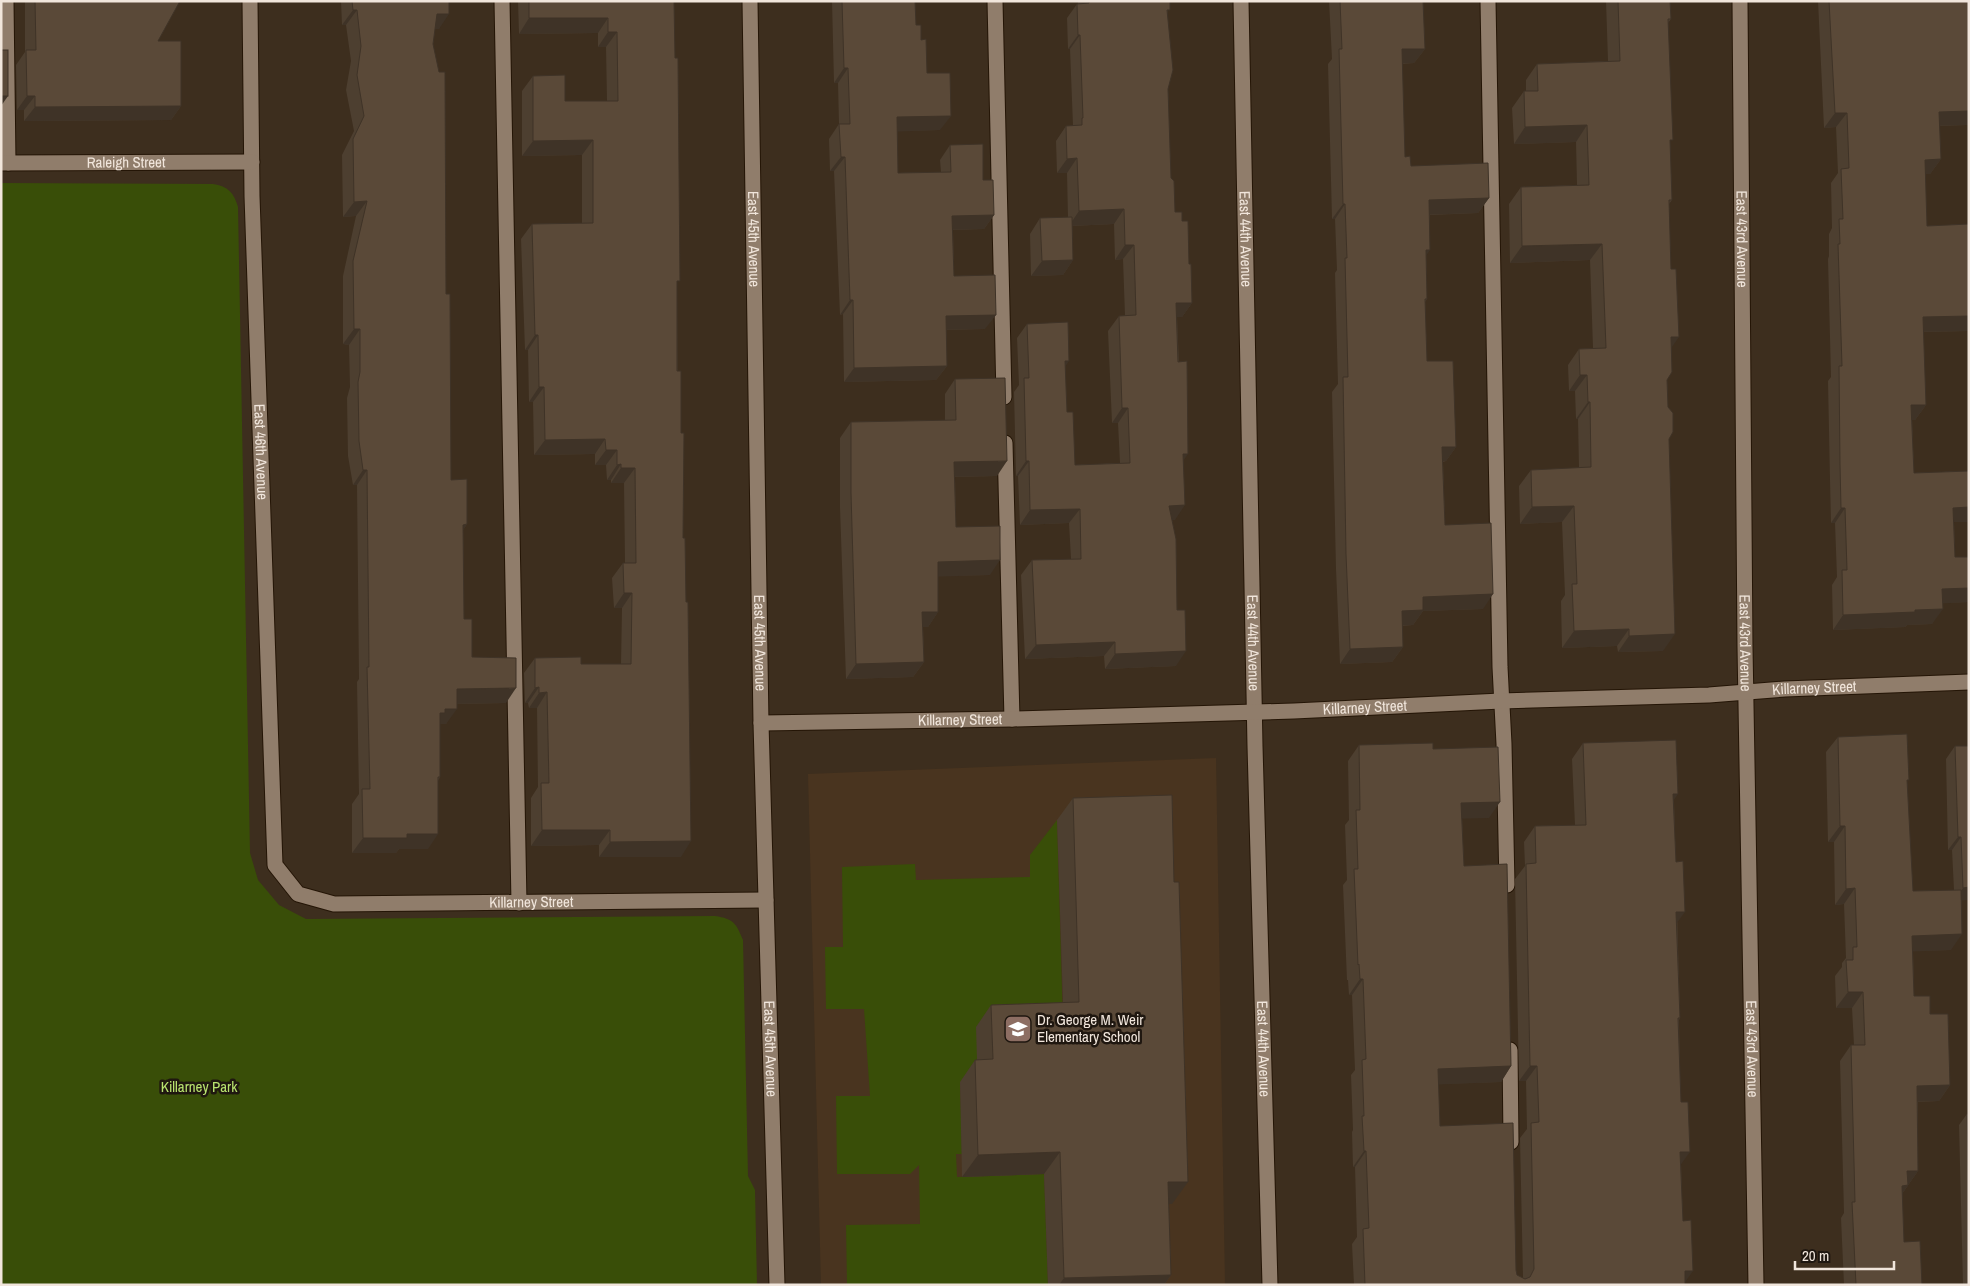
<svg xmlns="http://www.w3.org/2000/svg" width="1970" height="1286" font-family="'Archivo Narrow',sans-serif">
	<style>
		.built { fill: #49341f }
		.green { fill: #394e08 }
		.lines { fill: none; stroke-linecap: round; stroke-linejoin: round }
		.minor-casing { stroke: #241506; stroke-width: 17 }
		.minor { stroke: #907d6b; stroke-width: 15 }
		.wall { fill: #4d3f30 }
		.shaded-wall { fill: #3f3327 }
		.building { fill: #5a4938; stroke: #3f3327 }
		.labels { text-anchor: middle; stroke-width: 5; stroke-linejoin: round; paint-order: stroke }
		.street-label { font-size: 15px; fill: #f1e6dc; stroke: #1f1710 }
		.poi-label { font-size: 15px; fill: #f1e6dc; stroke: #1f1710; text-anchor: start }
		.park-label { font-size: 15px; fill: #b9e36f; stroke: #1f1710 }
	</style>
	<rect width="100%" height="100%" fill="#3d2e1e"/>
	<path class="built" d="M1216,758L1225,1285H821L808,774Z"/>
	<g class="green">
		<path d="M1,183L213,184C228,186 234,193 238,207L250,853L258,880L279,905L306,919L715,916C734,919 736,923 743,940L748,1176L755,1190L757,1285H1Z"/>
		<path d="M1057,820L1063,1024L977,1081L960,1082L962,1154H956L957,1177L1044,1174L1048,1285H847L846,1225L920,1224L919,1165L910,1174H837L836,1096H870L864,1009H826L825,947H843L842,867L915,864L916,880L1030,877V855Z"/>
	</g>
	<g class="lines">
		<g class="minor-casing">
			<g id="minor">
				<path d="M6,1L8,163"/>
				<path id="s1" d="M250,1L252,196L275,865L298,894L334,904L766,900"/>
				<path d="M502,1L519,903"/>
				<path id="s2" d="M750,1L761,723L777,1285"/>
				<path d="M995,1L1004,397"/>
				<path id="s3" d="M1241,1L1255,746L1270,1285"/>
				<path d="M1488,1L1500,667L1504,744L1507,885"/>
				<path id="s4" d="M1740,1L1745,647L1756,1285"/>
				<path id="s5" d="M1,163L252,162"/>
				<path d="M1005,443L1012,719"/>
				<path id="s6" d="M761,723L1012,719L1294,711L1501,701L1709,695L1785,689L1969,682"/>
				<path d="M1510,1050L1511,1142"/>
			</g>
		</g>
		<use href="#minor" class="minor"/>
	</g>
	<g class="wall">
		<path d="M25,1H180L158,41L181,106L171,120L24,121V110H17L16,65L25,52Z"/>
		<path d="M341,1H449L439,29H435L433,44L446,294L451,480L467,524L463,530L464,619L472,657L506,703L457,704L446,724H440V777L438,781L428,849H399L396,853H352V804L359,794L357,682L359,679L357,485H353L348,456L347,398L350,387L349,345L343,344V276L356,216L343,217L342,155L354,131L346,90L351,61L346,25H342Z"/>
		<path d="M518,1H674L677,285L681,857H599V845L531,846V798L538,787L537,708H529L528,703H525L524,673L535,658L581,664H621L622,608H614L612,578L623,563H625L624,483H611V480H607L606,465H595V454L534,455L533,402H529L528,350H525L521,239L532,224L582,223V155L522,156V91L533,76L565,101H607L606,47H598V33L519,34Z"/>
		<path d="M832,1H915L916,25L921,40L927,73L940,130L897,131L898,173L941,172L940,160L950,145L983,180L994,215L984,229L953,230L954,276L985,329L946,330L947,366L936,380L844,382L843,314L840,315L834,171H830L829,139L839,124L838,83H834Z"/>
		<path d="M1078,1H1170L1167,14L1168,89L1171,178L1175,212L1182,221L1189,264L1192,303L1182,317H1177L1183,460L1175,520H1172L1176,666L1105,669L1104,656L1025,659L1021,575L1032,560L1071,559L1069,523L1020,525L1018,476H1016L1014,392L1019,385L1017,338L1027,324L1065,367L1067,412L1075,465L1120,463L1118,423H1112L1108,331L1119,316H1125L1123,259L1115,260L1114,224L1072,226L1073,260L1063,275L1031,276L1030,234L1040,218H1068L1067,173H1057L1056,141L1066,126H1073L1070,49H1068L1067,18L1077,4H1078Z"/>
		<path d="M1329,1H1423L1425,49L1414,63L1402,64L1405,157L1411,166L1489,198L1478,213L1430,215L1426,256L1427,299L1425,302L1427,361L1456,447L1446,461L1443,462L1445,525L1483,609L1423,611L1413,625L1402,626L1403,647L1392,662L1340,664L1336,569L1332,392L1338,384L1335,273L1337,270L1335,219H1332L1328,64L1332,59Z"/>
		<path d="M1606,1H1670L1671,19L1668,23L1670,144L1672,200L1669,204L1671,348L1667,380L1669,439L1663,651L1618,652L1617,646L1562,648L1561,601L1565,595L1562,522L1520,524L1519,486L1531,470L1579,468L1578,419H1576L1575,391H1569L1568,365L1579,349L1593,348L1590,260L1510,263L1509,204L1521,187L1577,185L1576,142L1514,144L1512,108L1524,91H1526V80L1537,64L1608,61Z"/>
		<path d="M1818,1H1969V123L1967,125L1939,126L1941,159L1930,174H1925L1927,226L1969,224V331L1923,332L1926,405L1915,420H1912L1914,473L1969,471V522H1954L1955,557H1969V602L1942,603L1932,624L1907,625L1905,627L1833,630L1832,585L1837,577L1835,523H1831L1830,480L1828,381L1831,377L1828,259L1829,256V234L1832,228L1831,183L1838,173L1836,127L1824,128Z"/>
		<path d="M955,379L997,476L955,477L956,527L990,575L938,576V612L928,627H923L924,662L913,677L846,679L840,508V438L851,422L945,420V394Z"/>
		<path d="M1838,737L1907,782L1913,891L1954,890L1952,850H1948L1946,759L1955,746H1969V900H1961L1951,950L1913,951L1914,996L1930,1014L1950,1085L1939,1101L1918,1102V1171L1902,1194L1904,1242L1922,1285H1844L1841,1218L1844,1213L1840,1061L1851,1045H1854L1852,1008H1836L1835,976L1842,967V963L1846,958L1844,904L1835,905L1834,842H1828L1826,752Z"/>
		<path d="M1583,743L1674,801L1680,1018L1679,1020L1681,1164L1685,1285H1354L1352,1244L1357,1237L1355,1167H1353L1352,1132L1353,1130L1351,1075L1355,1070L1352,995H1349L1348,980H1347L1343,885L1347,880L1345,825L1349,820L1348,761L1359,745L1433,749L1489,818H1462L1464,866L1511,1066L1501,1082L1438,1084L1440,1126L1516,1270L1517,1275L1523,1278L1520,1138L1527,1129L1526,1081H1519L1515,879L1525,866L1524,842L1535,826L1575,825L1572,759Z"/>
		<path d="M1073,798L1172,1204H1169L1171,1275L1164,1285H1048L1044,1174L962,1177L960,1082L975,1060H977L976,1027L991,1005L1063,1003L1057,820Z"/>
		<path d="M1967,1114H1969V1285H1963L1959,1125Z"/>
	</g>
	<g class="shaded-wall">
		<path d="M353,10H357L346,25H342Z"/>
		<path d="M437,14H449L439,29H427Z"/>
		<path d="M529,18H608L598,33L519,34Z"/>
		<path d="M608,32H617L606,47H598Z"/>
		<path d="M1078,35H1080L1070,49H1068Z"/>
		<path d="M1402,49H1425L1414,63L1391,64Z"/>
		<path d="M844,68H848L838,83H834Z"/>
		<path d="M1,96H8L1,106Z"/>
		<path d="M27,96H35L24,110H17Z"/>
		<path d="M181,106L171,120L24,121L35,107Z"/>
		<path d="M1969,110V123L1967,125L1929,126L1939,112Z"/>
		<path d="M1835,113H1847L1836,127L1824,128Z"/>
		<path d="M951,116L940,130L886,132L897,117Z"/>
		<path d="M1587,125L1576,142L1514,144L1525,127Z"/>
		<path d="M593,140L582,155L522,156L533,141Z"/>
		<path d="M841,157H845L834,171H830Z"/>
		<path d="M1077,158L1067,173H1057L1067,159Z"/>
		<path d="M1941,159L1930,174H1914L1925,160Z"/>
		<path d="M1489,198L1478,213L1419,215L1429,200Z"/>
		<path d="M367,201L356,216L343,217L354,202Z"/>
		<path d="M1343,204H1345L1335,219H1332Z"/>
		<path d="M1124,209L1114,224L1069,226L1079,211Z"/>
		<path d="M994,215L984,229L942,230L952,216Z"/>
		<path d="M1602,244L1590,260L1510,263L1522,246Z"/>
		<path d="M1125,245H1134L1123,259L1115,260Z"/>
		<path d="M1426,250H1430L1420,265Z"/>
		<path d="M1073,260L1063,275L1031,276L1042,261Z"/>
		<path d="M850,300H853L843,314L840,315Z"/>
		<path d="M1176,303H1192L1182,317L1166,318Z"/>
		<path d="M996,315L985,329L935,330L946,316Z"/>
		<path d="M1969,316V331L1912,332L1923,317Z"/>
		<path d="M354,329H360L349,345L343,344Z"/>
		<path d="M535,335H538L528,350H525Z"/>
		<path d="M1671,337H1679L1667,354Z"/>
		<path d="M1065,361H1069L1059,376Z"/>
		<path d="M947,366L936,380L844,382L854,368Z"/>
		<path d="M1580,375H1587L1575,391H1569Z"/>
		<path d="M539,387H544L533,402H529Z"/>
		<path d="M1588,402H1590L1578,419H1576Z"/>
		<path d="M1911,405H1926L1915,420H1901Z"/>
		<path d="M1122,408H1128L1118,423H1112Z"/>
		<path d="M605,439L595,454L534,455L545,440Z"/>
		<path d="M1442,447H1456L1446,461L1432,462Z"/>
		<path d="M606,450H617L606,465H595Z"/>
		<path d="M1183,454H1188L1178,468Z"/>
		<path d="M1007,461L997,476L944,477L954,462Z"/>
		<path d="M1026,461H1029L1018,476H1016Z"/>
		<path d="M621,464L611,480H607L617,465Z"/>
		<path d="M621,468H635L624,483H611Z"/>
		<path d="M363,470H367L357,485H353Z"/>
		<path d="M1185,505L1175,520H1158L1169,506Z"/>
		<path d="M1574,506L1562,522L1520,524L1532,507Z"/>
		<path d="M1969,507V522H1943L1953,508Z"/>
		<path d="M1841,508H1845L1835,523H1831Z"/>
		<path d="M1080,509L1069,523L1020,525L1030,510Z"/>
		<path d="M467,524L457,540L463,525Z"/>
		<path d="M1000,560L990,575L927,577L938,562Z"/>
		<path d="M1969,588V602L1932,604L1942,589Z"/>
		<path d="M624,593H632L622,608H614Z"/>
		<path d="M1493,594L1483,609L1423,611L1413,625L1391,626L1402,611L1423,597Z"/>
		<path d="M1943,609L1932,624L1907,625L1905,627L1833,630L1843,615L1915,610Z"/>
		<path d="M922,612H938L928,627H912Z"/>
		<path d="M1629,629L1617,646L1562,648L1574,631Z"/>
		<path d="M1675,634L1663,651L1618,652L1629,636Z"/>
		<path d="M1115,642L1104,656L1025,659L1036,645Z"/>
		<path d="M1403,647L1392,662L1340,664L1350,649Z"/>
		<path d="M1186,651L1176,666L1105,669L1115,654Z"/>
		<path d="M924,662L913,677L846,679L856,664Z"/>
		<path d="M539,687L528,703H525L535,688Z"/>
		<path d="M516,688L506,703L446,704L457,689Z"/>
		<path d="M547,692L537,708H529L539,693Z"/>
		<path d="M445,709H457L446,724H437L440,713Z"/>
		<path d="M1673,794H1678L1667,810Z"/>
		<path d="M1500,802L1489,818L1450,819L1461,803Z"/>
		<path d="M1840,826H1845L1834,842H1828Z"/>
		<path d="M542,830H610L599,845L531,846Z"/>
		<path d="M407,834H438L428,849H399L396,853H352L363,838Z"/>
		<path d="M1958,837H1961L1952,850H1948Z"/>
		<path d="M691,841L681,857H599L610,842Z"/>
		<path d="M1969,887V900L1954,901L1963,888Z"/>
		<path d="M1855,888L1844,904L1835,905L1846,889Z"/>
		<path d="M1676,912H1685L1674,927Z"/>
		<path d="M1962,934L1951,950L1901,952L1912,936Z"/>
		<path d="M1360,979H1363L1352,995H1349Z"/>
		<path d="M1848,992H1863L1852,1008H1836Z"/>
		<path d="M1511,1066L1501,1082L1427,1085L1438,1069Z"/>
		<path d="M1530,1066H1537L1526,1081H1519Z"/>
		<path d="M1950,1085L1939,1101L1906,1102L1917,1086Z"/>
		<path d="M1364,1151H1366L1355,1167H1353Z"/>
		<path d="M1060,1152L1044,1174L962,1177L978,1155Z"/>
		<path d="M1680,1152H1690L1679,1167Z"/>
		<path d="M1907,1171H1918L1897,1201Z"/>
		<path d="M1168,1182H1188L1172,1204H1153Z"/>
		<path d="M1685,1271H1693L1683,1285Z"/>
		<path d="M1171,1275L1164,1285H1059L1064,1278Z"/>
	</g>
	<g class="building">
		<path d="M35,1H180L158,41H181V106L35,107V96H27L26,50H36Z"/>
		<path d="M352,1H449V14H437L433,44L439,72H445L446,294H450L451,480L467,479V524L463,525L464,619H472V657L516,658V688L457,689V709H445V713H440V777H438V834H407V838H363L362,789H370L367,667H369L367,470H363L359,441L358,382L360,372V329H354L353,261L367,201L354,202L353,139L364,116L357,75L361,46L357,10H353Z"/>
		<path d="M529,1H674L675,58H678L680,281H677V371H681V433H684L683,538H685L686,602H688L691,841L610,842V830H542L541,783H549L547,692L539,693V687L535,688V658L581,657V664H631L632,593H624L623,563H636L635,468H621V464L617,465V450H606L605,439L545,440L544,387H539L538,335H535L532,224L593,223V140L533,141V76L565,75V101H618L617,32H608V18H529Z"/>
		<path d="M842,1H915L916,25H921V40L926,39L927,73H950L951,116L897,117L898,173L951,172L950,145L983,144V180H993L994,215L952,216L954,276L995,275L996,315L946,316L947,366L854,368L853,300H850L845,157H841L839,124H850L848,68H844Z"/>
		<path d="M1089,1H1170V10H1167L1173,70L1168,89L1171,178L1174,181L1175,212H1182V221H1188L1189,264H1191L1192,303H1176L1178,362L1187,361L1188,454H1183L1185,505L1169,506L1176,539L1177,610H1185L1186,651L1115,654V642L1036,645L1032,560L1081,559L1080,509L1030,510L1029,461H1026L1024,378H1029L1027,324L1068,322L1069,361H1065L1067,412H1073L1075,465L1130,463L1128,408H1122L1119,316L1136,315L1134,245H1125L1124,209L1079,211L1077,158L1067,159L1066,126L1082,125V118H1083L1080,35H1078L1077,4L1089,3Z"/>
		<path d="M1340,1H1423L1425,49H1402L1405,157L1410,156L1411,166L1488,163L1489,198L1429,200L1430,250H1426L1427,299H1425L1427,361H1453L1456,447H1442L1445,525L1491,523L1493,594L1423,597V610L1402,611L1403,647L1350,649L1346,554L1343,377H1348L1345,258H1347L1345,204H1343L1339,49H1342Z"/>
		<path d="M1618,1H1670L1671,19H1668L1673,140H1670L1672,200H1669L1671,269H1676L1679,337H1671L1672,372L1667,380L1668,407L1673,413V432L1669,439L1675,634L1629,636V629L1574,631L1572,584H1577L1574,506L1532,507L1531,470L1591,467L1590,402H1588L1587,375H1580L1579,349L1606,348L1602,244L1522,246L1521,187L1589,185L1587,125L1525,127L1524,91H1538L1537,64L1620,61Z"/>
		<path d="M1829,1H1969V111L1939,112L1941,159L1925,160L1927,226L1969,224V316L1923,317L1926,405H1911L1914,473L1969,471V507L1953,508L1955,557H1969V588L1942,589L1943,609L1915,610V612L1843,615L1842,570H1847L1845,508H1841L1840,465L1839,366H1842L1838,244H1840L1839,219H1843L1841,169L1849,168L1847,113H1835Z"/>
		<rect x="1" y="50" width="7" height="46"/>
		<path d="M1072,217L1073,260L1042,261L1040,218Z"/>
		<path d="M1005,378L1007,461L954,462L956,527L1000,526V560L938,562V612H922L924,662L856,664L851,493V422L956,420L955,379Z"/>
		<path d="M1907,734L1909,780H1907L1913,891L1961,890L1962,934L1912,936L1914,996H1930V1014H1948L1950,1085L1917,1086L1918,1171H1907L1908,1185L1902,1186L1904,1242L1920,1241L1922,1285H1856L1852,1202H1855L1851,1045H1865L1863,992H1848L1846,960H1853V947H1857L1855,888L1846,889L1845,826H1840L1838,737Z"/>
		<path d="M1676,740L1678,794H1673L1676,862L1683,861L1685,912H1676L1680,1018H1678L1681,1102H1688L1690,1152H1680L1683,1221L1691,1220L1693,1271H1685V1285H1365L1363,1229L1369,1228L1366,1151H1364L1362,1116H1364L1362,1060L1366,1059L1363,979H1360L1359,964L1358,965L1354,869H1358L1356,810H1360L1359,745L1433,743V749L1498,747L1500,802L1461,803L1464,866L1507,864L1511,1066L1438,1069L1440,1126L1513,1123L1516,1270L1517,1275L1525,1279L1530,1277L1534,1269L1531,1123L1539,1122L1537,1066H1530L1526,864L1536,863L1535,826L1586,825L1583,743Z"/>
		<path d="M1955,746H1969V887L1963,888L1961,837H1958Z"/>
		<path d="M1172,795L1174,882H1179L1188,1182H1168L1171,1275L1064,1278L1060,1152L978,1155L975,1060L993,1059L991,1005L1079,1002L1073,798Z"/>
		<path d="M1967,1114H1969V1195Z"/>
	</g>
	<defs>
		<g id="school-square" transform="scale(1.4375)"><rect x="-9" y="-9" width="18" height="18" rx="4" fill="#8d6e63" stroke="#1f1710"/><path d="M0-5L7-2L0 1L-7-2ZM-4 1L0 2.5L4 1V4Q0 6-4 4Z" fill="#fff"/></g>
	</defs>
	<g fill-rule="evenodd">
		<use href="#school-square" x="1018" y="1029"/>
	</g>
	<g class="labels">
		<g class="street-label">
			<text dy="5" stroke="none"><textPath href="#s5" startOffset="125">Raleigh Street</textPath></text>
			<text dy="5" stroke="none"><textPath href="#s2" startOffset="238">East 45th Avenue</textPath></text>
			<text dy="5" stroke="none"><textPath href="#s3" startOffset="238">East 44th Avenue</textPath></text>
			<text dy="5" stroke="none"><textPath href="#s4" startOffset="238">East 43rd Avenue</textPath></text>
			<text dy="5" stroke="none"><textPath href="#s1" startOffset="451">East 46th Avenue</textPath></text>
			<text dy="5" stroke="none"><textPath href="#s2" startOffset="642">East 45th Avenue</textPath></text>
			<text dy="5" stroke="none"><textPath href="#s3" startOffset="642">East 44th Avenue</textPath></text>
			<text dy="5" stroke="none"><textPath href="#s4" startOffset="642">East 43rd Avenue</textPath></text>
			<text dy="5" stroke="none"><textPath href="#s6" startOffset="1054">Killarney Street</textPath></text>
			<text dy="5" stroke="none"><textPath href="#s6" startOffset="604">Killarney Street</textPath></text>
			<text dy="5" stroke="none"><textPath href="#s6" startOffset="199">Killarney Street</textPath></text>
			<text dy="5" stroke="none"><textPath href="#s1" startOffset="1136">Killarney Street</textPath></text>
			<text dy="5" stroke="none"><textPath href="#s2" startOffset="1048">East 45th Avenue</textPath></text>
			<text dy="5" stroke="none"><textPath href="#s3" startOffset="1048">East 44th Avenue</textPath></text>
			<text dy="5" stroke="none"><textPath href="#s4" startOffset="1048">East 43rd Avenue</textPath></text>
		</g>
		<g class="poi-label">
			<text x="1037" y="1025">Dr. George M. Weir<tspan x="1037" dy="17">Elementary School</tspan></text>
		</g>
		<g class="park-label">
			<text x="199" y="1092">Killarney Park</text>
		</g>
	</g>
	<rect width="1970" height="1286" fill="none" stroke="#f1e6dc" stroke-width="5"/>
	<path d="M1795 1261v8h99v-8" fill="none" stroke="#f1e6dc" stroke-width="2.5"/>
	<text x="1802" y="1261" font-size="15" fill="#f1e6dc" stroke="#1f1710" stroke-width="4" paint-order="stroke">20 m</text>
</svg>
